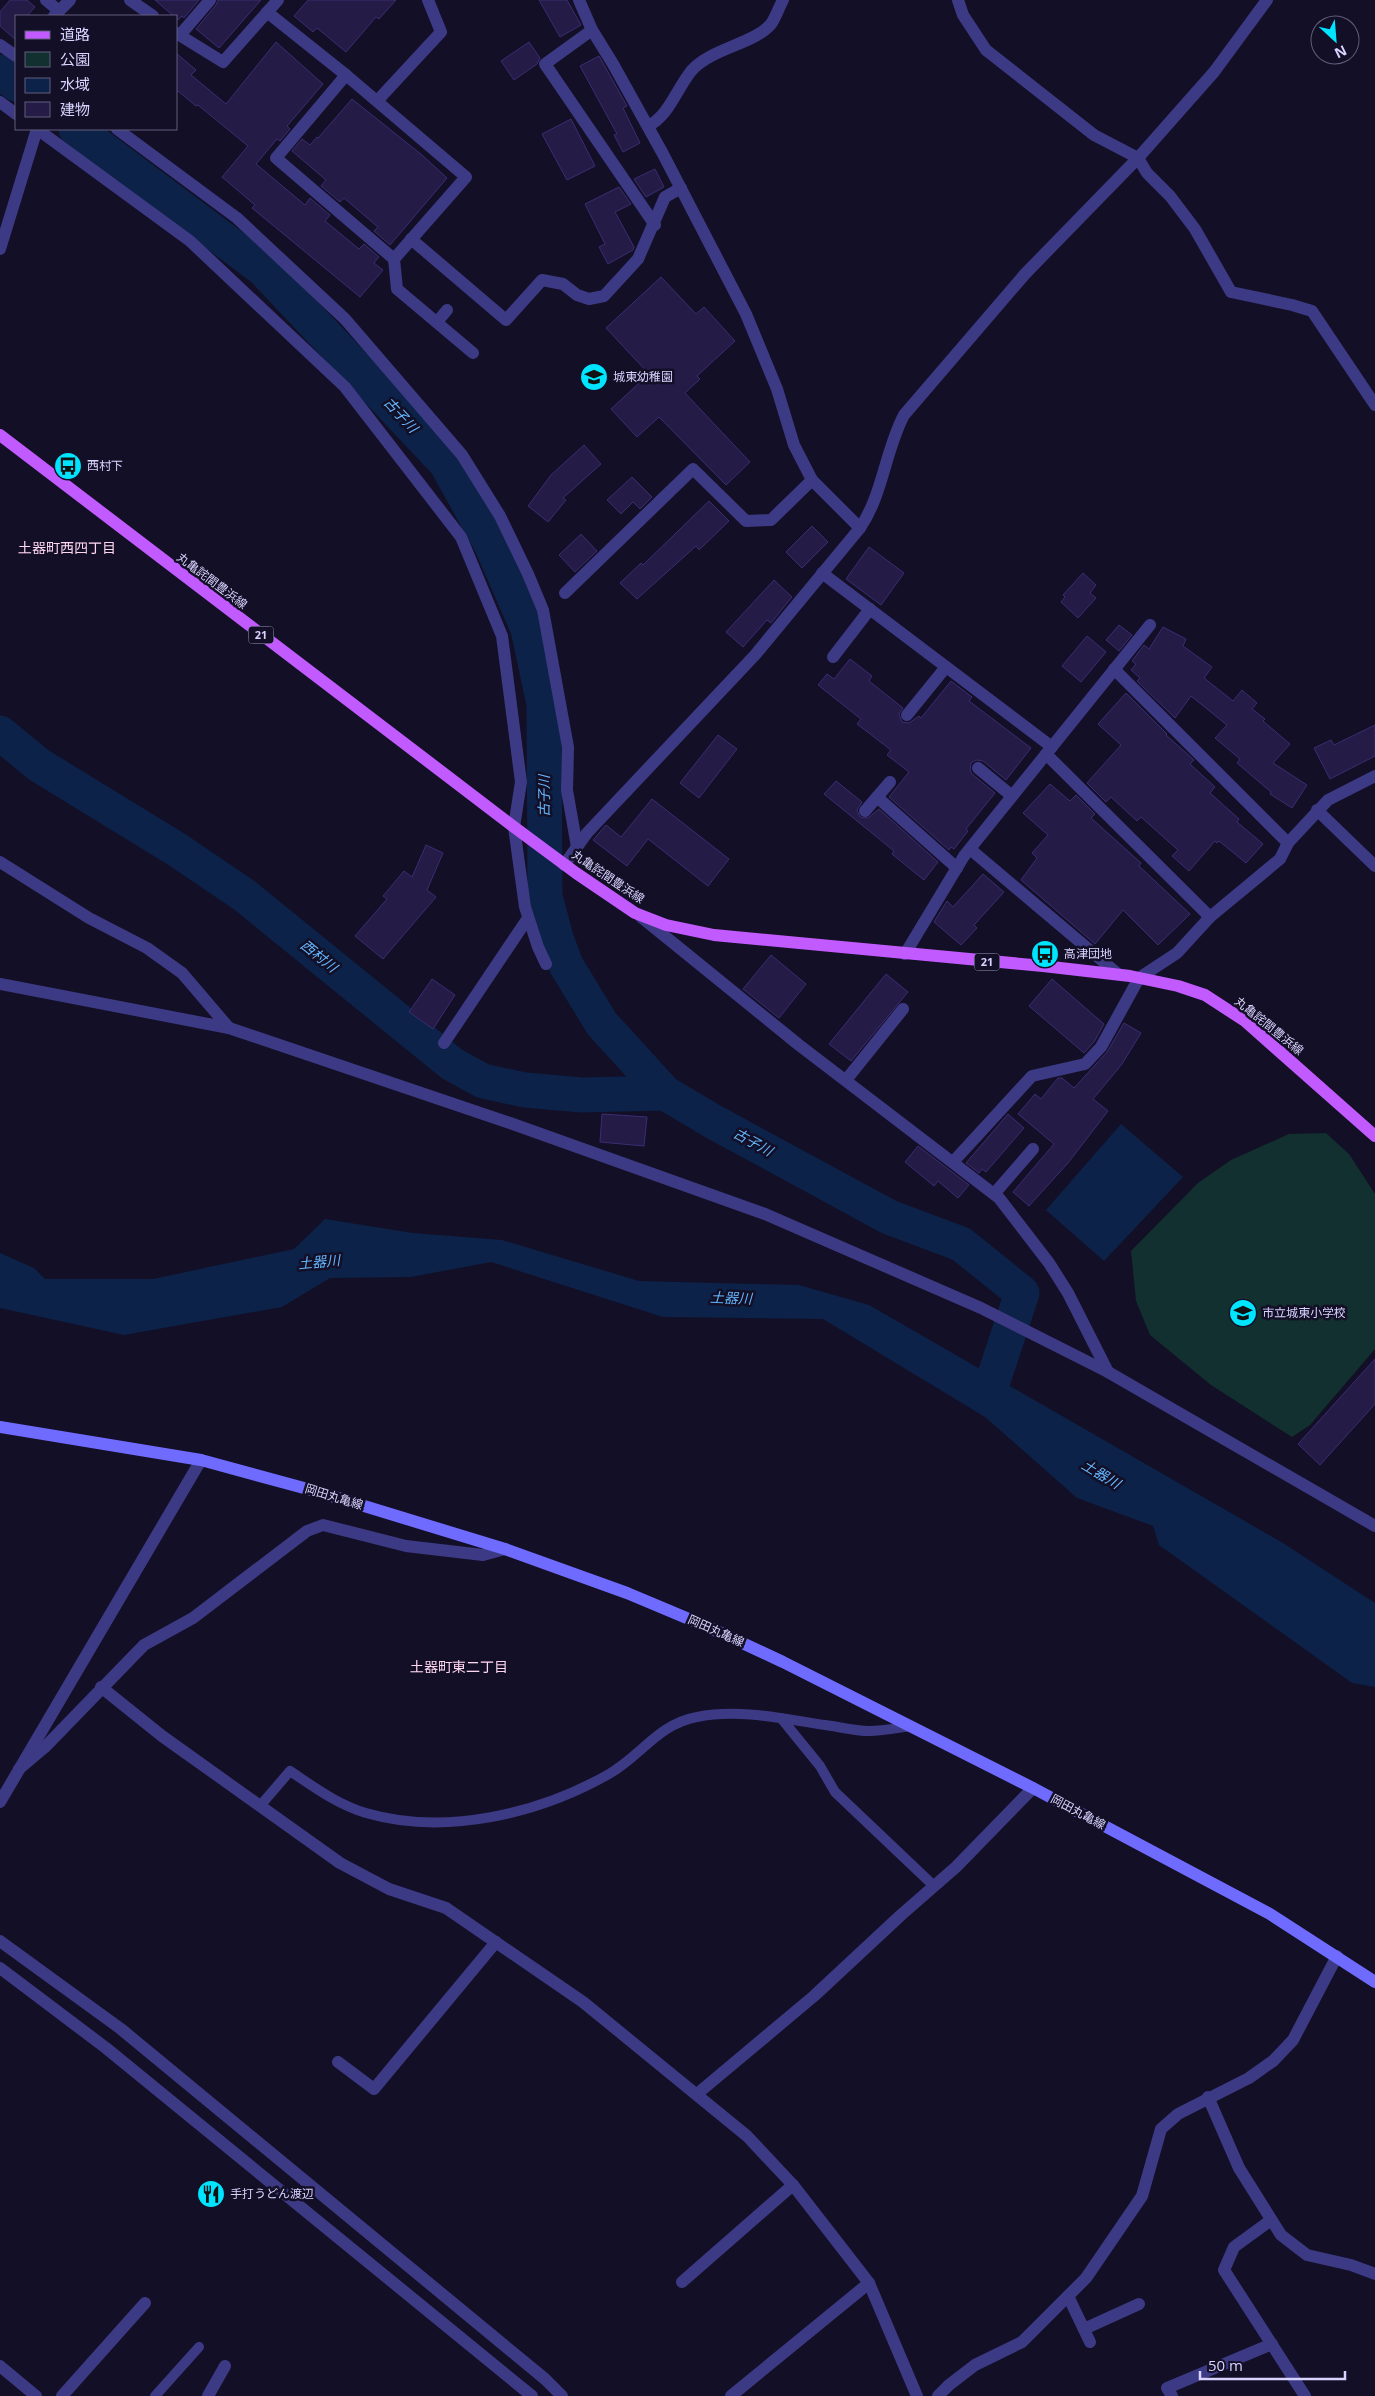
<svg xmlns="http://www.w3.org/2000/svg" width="1375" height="2396" font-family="'Open Sans','Noto Sans JP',sans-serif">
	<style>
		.green { fill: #12302f }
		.water { fill: #0c2248 }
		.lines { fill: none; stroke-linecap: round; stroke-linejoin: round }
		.river { stroke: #0c2248; stroke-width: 35 }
		.building { fill: #241b47; stroke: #3b2d73 }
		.service { stroke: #3d3a85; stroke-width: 10 }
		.minor { stroke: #3d3a85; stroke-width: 12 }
		.tertiary { stroke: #3d3a85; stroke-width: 12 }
		.secondary { stroke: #6f6bff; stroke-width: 12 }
		.primary { stroke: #c25bff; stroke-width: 12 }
		.labels { text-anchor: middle; stroke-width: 5; stroke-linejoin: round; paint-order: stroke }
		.shield { fill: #130f26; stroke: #9e99be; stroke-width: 1 }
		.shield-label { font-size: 11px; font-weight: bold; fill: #d9d4ff }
		.poi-label { font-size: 12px; fill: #d9d4ff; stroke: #130f26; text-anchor: start }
		.street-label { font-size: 12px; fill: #d9d4ff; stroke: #130f26 }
		.water-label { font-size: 14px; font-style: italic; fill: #62b6ff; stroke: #130f26 }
		.neighbourhood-label { font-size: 14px; fill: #ffd6f0; stroke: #130f26 }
	</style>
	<rect width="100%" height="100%" fill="#130f26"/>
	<path class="green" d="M1326,1133L1349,1154L1375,1194V1349L1310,1425L1292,1437L1211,1385L1150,1335L1136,1301L1131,1251L1198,1183L1231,1160L1289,1134Z"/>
	<g class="water">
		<path d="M1121,1124L1183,1177L1104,1261L1046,1210Z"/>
		<path d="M325,1219L413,1233L502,1240L639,1281L799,1285L869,1305L1283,1543L1375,1603V1687L1352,1683L1159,1545L1153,1526L1077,1498L985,1417L823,1319L663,1317L491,1262L411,1277L330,1278L282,1307L124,1335L0,1308V1253L34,1268L45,1279H153L294,1249Z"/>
	</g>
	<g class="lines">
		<g class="river">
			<path d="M0,72L16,84"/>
			<path d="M76,129L263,269L446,463L491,544L528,629L544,704L545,896L556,938L566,965L602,1024L665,1093L714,1122L889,1217L961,1244L1022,1293L988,1396"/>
			<path d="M0,733L39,765L176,849L244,895L452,1064L483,1081L525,1090L582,1095L665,1093"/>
		</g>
	</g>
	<g class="building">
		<path d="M10,0H27L35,7L27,16H16V40L0,26V12Z"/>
		<path d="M155,0H199L184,18L182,16L178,20Z"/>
		<path d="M218,0H261L219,48L196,29L216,5Z"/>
		<path d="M308,0H396L379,19L376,17L346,52L317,28L313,32L294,16Z"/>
		<path d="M539,0H567L581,25L560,37Z"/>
		<path d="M276,42L323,84L287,126L290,129L280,141L277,139L256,164L305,205L310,198L330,215L325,221L359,249L364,244L379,257L374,263L383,270L360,297L252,208L255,205L222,177L248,146L198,105L196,106L178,91L176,93V53L196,70L191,75L226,104Z"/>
		<path d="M529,42L540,58L537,64L514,80L501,61Z"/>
		<path d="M599,56L627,106L623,108L640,143L623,152L614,135L617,134L580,66Z"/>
		<path d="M352,99L422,155L447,178L390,245L374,231L378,227L344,198L340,202L321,186L326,180L292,151L302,139L310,145L317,137L318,138Z"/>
		<path d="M571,119L595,166L567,180L542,134Z"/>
		<path d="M655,169L664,187L646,197L634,179Z"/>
		<path d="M619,187L631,204L615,212L634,247L633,250L608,264L599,247L605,244L585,204Z"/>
		<path d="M661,277L696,314L704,307L735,341L697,376L700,379L685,393L750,462L726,485L659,417L637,437L611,409L649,374L606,328Z"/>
		<path d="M584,445L601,464L563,498L566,500L548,522L528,506L551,475Z"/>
		<path d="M632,477L652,497L640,509L633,502L621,514L607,500Z"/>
		<path d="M709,501L729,521L699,550L696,546L637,599L620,583L641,563L643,565Z"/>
		<path d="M812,526L828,542L802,568L786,552Z"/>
		<path d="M581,534L597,551L575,572L559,555Z"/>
		<path d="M869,547L904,573L881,605L846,579Z"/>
		<path d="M1083,573L1096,585L1090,593L1096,598L1078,618L1061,602L1065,597L1063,595Z"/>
		<path d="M774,580L792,597L771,623L767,620L743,647L726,632Z"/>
		<path d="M1119,625L1132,635L1119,651L1106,640Z"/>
		<path d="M1163,627L1186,639L1183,646L1212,667L1204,678L1233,701L1242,690L1257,703L1252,709L1265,719L1263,721L1290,744L1273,763L1307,785L1292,808L1270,794L1271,792L1237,763L1240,759L1215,738L1227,725L1191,696L1175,718L1137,681L1140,678L1131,670L1136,664L1132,661L1144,645L1149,649Z"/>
		<path d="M1087,636L1106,652L1081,682L1062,666Z"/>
		<path d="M850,659L872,676L869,681L903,708L899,714L902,722L909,723L919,716L921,718L951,681L972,697L969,701L1031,748L1006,780L983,761L976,760L971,763L970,770L972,774L995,793L966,829L968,831L954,849L951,847L949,850L889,797L909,772L887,755L891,750L857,724L861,719L818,685L827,674L834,679Z"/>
		<path d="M1126,693L1167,734L1166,735L1194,760L1190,764L1215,787L1210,793L1239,819L1237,822L1263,844L1246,863L1219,841L1217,843L1215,841L1189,871L1172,856L1178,850L1141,817L1137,821L1111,797L1106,802L1087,783L1121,745L1098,724Z"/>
		<path d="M1375,725V756L1330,779L1314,748L1331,740L1334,745Z"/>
		<path d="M718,735L737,749L699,798L680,783Z"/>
		<path d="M836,781L862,802L857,810L860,817L868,818L879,809L938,862L924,880L892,854L894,851L824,794Z"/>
		<path d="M1050,784L1070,801L1076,795L1095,814L1091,818L1141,863L1139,866L1190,914L1158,945L1123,910L1095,944L1021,880L1037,858L1032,853L1048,835L1023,813Z"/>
		<path d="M652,799L729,859L708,886L648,839L627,866L593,840L606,825L621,837Z"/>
		<path d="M426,845L443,853L427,890L436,897L383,959L355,936L387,899L383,896L404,871L412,877Z"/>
		<path d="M983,874L1004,892L974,925L977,928L961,945L934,922L947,901L953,907Z"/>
		<path d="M771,955L806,984L779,1018L743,989Z"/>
		<path d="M886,974L908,992L851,1061L829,1044Z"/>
		<path d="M432,979L455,995L433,1029L409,1012Z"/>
		<path d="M1052,979L1104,1024L1094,1042L1084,1053L1029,1006Z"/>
		<path d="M1124,1023L1141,1033L1122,1064L1093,1099L1108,1111L1068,1163L1029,1206L1013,1192L1054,1144L1018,1114L1035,1094L1041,1099L1058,1078H1062L1074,1088L1107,1052Z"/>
		<path d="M602,1114L647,1117L644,1146L600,1142Z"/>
		<path d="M1008,1114L1024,1128L986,1172L982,1169L979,1173L966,1163Z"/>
		<path d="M918,1146L969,1185L958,1198L938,1181L934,1186L905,1162Z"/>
		<path d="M1375,1359V1404L1320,1465L1298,1444Z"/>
	</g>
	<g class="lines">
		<g class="service">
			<path d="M781,1718L820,1766L835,1792L934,1886"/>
			<path d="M260,1806L290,1771C314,1787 338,1805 366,1813C445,1836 539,1814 609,1774C641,1756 658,1724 697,1717C741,1708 788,1720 832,1726C844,1728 857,1731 869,1731C883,1731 897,1728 911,1726"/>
			<path d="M155,2396L199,2347"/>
		</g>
		<g class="minor">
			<path d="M46,0L59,11"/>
			<path d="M130,0L153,16"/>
			<path d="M579,0L592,30L613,64L663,154L746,314L777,389L794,445L812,480L860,528"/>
			<path d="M958,0L963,15L986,50L1094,135L1138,158L1147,173L1170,196L1195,229L1231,292L1292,305L1312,311L1375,405"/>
			<path d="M267,12L346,75"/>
			<path d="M54,16L70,0"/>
			<path d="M592,30L545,64L655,225"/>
			<path d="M176,33L223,62L278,0"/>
			<path d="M180,35L210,0"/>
			<path d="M0,45L16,56"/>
			<path d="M346,75L466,177L394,259L276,158Z"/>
			<path d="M378,100L441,32L428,0"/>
			<path d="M0,102L16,114"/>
			<path d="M648,126C669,116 677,88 692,70C712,48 754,44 771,24C776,17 779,7 783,0"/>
			<path d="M37,129L190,241L345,387L461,537L502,636L521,782L514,827L525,907L538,947L546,964"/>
			<path d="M117,129L237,218L345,319L462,455L500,516L528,574L543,610L568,747L567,790L577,847"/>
			<path d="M411,239L506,320L542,280L563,284L577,295L589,299L604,296L638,259L665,197L681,188"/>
			<path d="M0,249L37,129"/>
			<path d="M394,259L397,289L473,353"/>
			<path d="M437,322L447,310"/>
			<path d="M822,573L1052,747"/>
			<path d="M565,593L693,469L746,521L771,520L812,480"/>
			<path d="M833,657L870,609"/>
			<path d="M1114,669L1288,843"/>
			<path d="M907,715L946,667"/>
			<path d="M1046,754L1210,917"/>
			<path d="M978,768L1012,796"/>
			<path d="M877,797L957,868"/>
			<path d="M1317,810L1375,866"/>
			<path d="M865,811L890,782"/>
			<path d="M970,849L1118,974"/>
			<path d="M0,862L89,918L147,948L182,973L229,1028"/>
			<path d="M564,865L587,833L755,655L860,528C883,494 885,451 904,415L1025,274L1138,158L1214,72L1267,0"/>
			<path d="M640,916L799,1045L999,1198L1049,1263L1068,1293L1108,1372"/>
			<path d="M905,954L964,856L1150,625"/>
			<path d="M0,984L229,1028L510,1123L765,1214L981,1308L1108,1372L1375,1526"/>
			<path d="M444,1043L528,918"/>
			<path d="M846,1080L903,1009"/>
			<path d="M953,1162L1032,1076L1085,1064L1101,1047L1139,978"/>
			<path d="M994,1194L1033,1149"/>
			<path d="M101,1687L162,1736L340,1863L389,1889L446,1908L583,2002L747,2136L793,2185L869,2283L917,2396"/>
			<path d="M19,1769L45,1747L144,1645L193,1618L307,1531L323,1525L406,1546L483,1555L505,1549"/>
			<path d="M0,1802L201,1460"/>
			<path d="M338,2062L374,2089L496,1942"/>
			<path d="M697,2094L814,1996L901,1915L956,1867L1033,1788"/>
			<path d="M1271,2220L1234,2247L1224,2270L1305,2396"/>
			<path d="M682,2282L793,2185"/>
			<path d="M1068,2296L1090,2342"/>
			<path d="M1084,2329L1139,2304"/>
			<path d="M0,2366L36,2396"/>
			<path d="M62,2396L145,2303"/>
			<path d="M208,2396L225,2366"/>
			<path d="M731,2396L869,2283"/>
			<path d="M1172,2396L1167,2388L1272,2344"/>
		</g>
		<g class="tertiary">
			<path d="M1139,978L1177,953L1210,917L1280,859L1288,843L1328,800L1375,776"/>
			<path d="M0,1941L121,2029L545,2379L562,2396"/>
			<path d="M0,1968L106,2048L532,2396"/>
			<path d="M1208,2097L1239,2168L1281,2235L1307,2255L1351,2265L1375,2274"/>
			<path d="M938,2396L949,2385L975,2365L1022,2342L1086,2278L1142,2196L1161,2129L1178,2114L1249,2078L1273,2061L1293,2040L1337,1956"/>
		</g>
		<path class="secondary" d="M0,1427L201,1460L315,1491L505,1549L627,1593L708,1627L783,1662L1033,1788L1270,1914L1375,1982"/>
		<path class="primary" d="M0,435L514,827L576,873L635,913L666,925L714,935L1043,966L1130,976L1178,986L1205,995L1245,1021L1375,1136"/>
	</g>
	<defs>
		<g id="school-disc" transform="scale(1.4375)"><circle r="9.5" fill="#00e5ff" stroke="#130f26"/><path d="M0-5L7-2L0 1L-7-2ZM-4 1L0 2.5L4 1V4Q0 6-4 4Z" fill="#111"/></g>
		<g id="bus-disc" transform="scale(1.4375)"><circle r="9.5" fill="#00e5ff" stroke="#130f26"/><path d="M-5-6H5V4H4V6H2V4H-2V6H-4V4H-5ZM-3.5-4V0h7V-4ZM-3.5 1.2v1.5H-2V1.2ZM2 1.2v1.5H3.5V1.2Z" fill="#111"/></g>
		<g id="restaurant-disc" transform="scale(1.4375)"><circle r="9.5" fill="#00e5ff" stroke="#130f26"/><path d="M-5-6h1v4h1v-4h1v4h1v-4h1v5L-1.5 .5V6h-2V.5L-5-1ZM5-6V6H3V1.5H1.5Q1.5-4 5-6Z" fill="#111"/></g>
	</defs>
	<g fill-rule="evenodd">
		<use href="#school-disc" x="594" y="377"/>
		<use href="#bus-disc" x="68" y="466"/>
		<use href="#bus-disc" x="1045" y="954"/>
		<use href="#school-disc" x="1243" y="1313"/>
		<use href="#restaurant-disc" x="211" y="2194"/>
	</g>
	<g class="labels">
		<g class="shield">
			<rect x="248.5" y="626.5" width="25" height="17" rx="4"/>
			<rect x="974.5" y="953.5" width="25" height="17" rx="4"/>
		</g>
		<g class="shield-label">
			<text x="261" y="639">21</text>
			<text x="987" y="966">21</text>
		</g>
		<g class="poi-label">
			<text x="613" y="381">城東幼稚園</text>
			<text x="87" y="470">西村下</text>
			<text x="1064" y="958">高津団地</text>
			<text x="1262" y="1317">市立城東小学校</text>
			<text x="230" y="2198">手打うどん渡辺</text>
		</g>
		<g class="street-label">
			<text transform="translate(212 581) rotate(37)" y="4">丸亀詫間豊浜線</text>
			<text transform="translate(608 877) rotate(34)" y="4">丸亀詫間豊浜線</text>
			<text transform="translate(1269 1026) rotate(39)" y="4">丸亀詫間豊浜線</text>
			<text transform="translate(334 1497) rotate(17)" y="4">岡田丸亀線</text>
			<text transform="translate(716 1631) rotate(24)" y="4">岡田丸亀線</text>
			<text transform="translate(1078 1812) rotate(28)" y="4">岡田丸亀線</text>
		</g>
		<g class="water-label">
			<text transform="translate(401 415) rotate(47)" y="5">古子川</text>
			<text transform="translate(544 796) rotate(-90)" y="5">古子川</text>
			<text transform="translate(319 956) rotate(39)" y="5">西村川</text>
			<text transform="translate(753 1142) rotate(29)" y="5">古子川</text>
			<text transform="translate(319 1262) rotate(-5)" y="5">土器川</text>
			<text transform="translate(731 1298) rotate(2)" y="5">土器川</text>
			<text transform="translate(1101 1474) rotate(31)" y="5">土器川</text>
		</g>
		<g class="neighbourhood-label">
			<text x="67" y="553">土器町西四丁目</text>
			<text x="459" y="1672">土器町東二丁目</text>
		</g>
	</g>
	<rect x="15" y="15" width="162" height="115" fill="#130f26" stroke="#625e7d"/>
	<rect x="25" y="31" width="25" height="8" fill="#c25bff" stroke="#625e7d"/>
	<text x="60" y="40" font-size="15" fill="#d9d4ff">道路</text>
	<rect x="25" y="52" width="25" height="15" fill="#12302f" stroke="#625e7d"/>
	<text x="60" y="65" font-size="15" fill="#d9d4ff">公園</text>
	<rect x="25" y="78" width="25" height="15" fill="#0c2248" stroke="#625e7d"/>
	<text x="60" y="90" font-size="15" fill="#d9d4ff">水域</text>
	<rect x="25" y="102" width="25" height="15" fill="#241b47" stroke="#625e7d"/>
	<text x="60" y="115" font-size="15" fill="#d9d4ff">建物</text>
	<g transform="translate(1335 40) rotate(154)"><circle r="24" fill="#130f26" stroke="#625e7d"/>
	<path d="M0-4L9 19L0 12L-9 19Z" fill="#00e5ff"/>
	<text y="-8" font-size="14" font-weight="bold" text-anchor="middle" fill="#d9d4ff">N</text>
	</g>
	<path d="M1200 2371v8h145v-8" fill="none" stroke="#d9d4ff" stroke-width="2.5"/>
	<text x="1208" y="2371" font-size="15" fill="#d9d4ff" stroke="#130f26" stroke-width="4" paint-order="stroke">50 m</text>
</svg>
